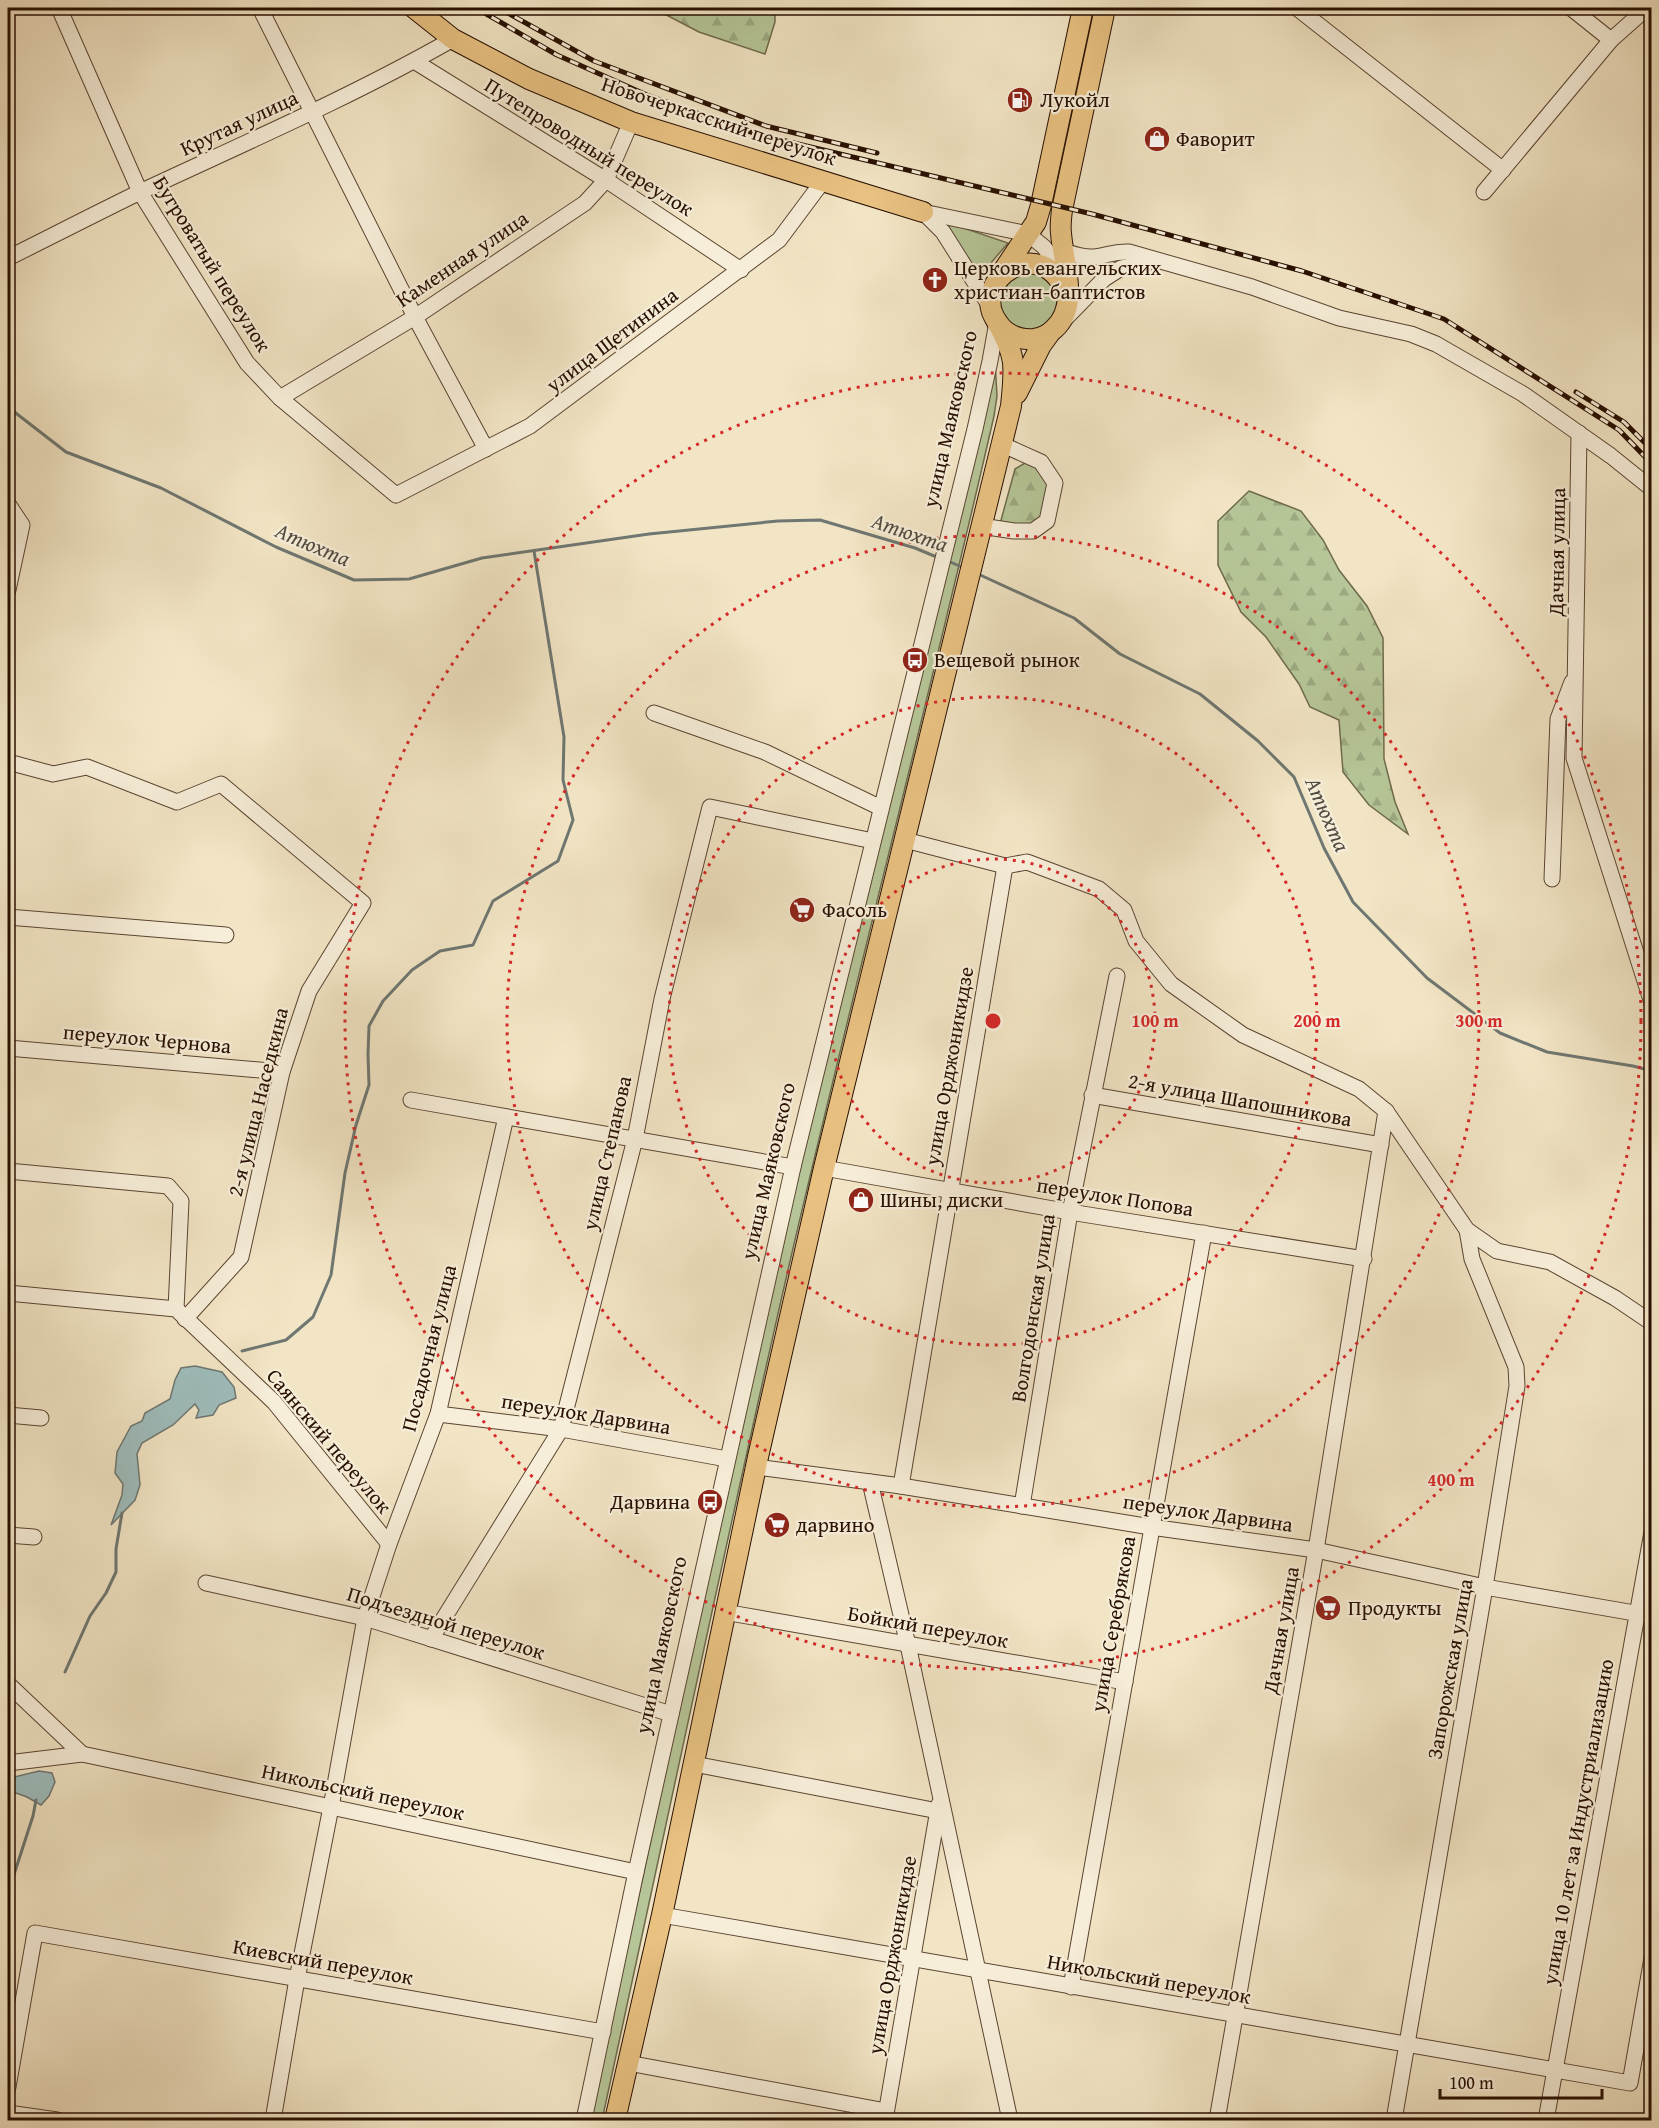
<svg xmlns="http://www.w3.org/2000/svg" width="1659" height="2128" font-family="'Gentium Book Plus',serif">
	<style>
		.green { fill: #b6c698; stroke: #6e6a4c; stroke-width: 1.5 }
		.forest { fill: url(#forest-firs); stroke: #6e6a4c; stroke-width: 1.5 }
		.water { fill: #9ebdbd; stroke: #6e7771; stroke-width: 1.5 }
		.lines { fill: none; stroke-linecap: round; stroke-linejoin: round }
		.stream { stroke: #6e7771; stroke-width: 3 }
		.minor-casing { stroke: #5a4431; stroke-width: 17 }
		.major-casing { stroke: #270f00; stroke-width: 22 }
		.minor { stroke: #f7eed9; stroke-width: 15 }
		.major { stroke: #e9c282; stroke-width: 20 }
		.rail-casing { stroke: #270f00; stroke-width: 5 }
		.rail { stroke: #f7eed9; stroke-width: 3; stroke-dasharray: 9; stroke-linecap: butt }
		.ring { fill: none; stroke: #d62828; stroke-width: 3; stroke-dasharray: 3 6 }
		.labels { text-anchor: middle; stroke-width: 4.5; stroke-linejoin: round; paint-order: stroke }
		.poi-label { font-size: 21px; fill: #270f00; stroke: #f7eed9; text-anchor: start }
		.street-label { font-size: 21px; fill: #270f00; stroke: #f7eed9 }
		.water-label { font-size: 22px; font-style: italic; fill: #514c42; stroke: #f7eed9 }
		.centre { fill: #d62828; stroke: #f7eed9; stroke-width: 3 }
		.ring-label { font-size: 18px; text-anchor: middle; font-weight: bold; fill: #d62828; stroke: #f7eed9; stroke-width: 4.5; stroke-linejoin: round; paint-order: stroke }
	</style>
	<defs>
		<pattern id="forest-firs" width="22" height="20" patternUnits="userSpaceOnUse" patternTransform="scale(1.5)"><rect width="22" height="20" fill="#b6c698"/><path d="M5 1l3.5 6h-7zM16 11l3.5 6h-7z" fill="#9ca981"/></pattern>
	</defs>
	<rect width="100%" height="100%" fill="#f2e5c5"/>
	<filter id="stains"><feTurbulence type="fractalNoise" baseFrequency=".00333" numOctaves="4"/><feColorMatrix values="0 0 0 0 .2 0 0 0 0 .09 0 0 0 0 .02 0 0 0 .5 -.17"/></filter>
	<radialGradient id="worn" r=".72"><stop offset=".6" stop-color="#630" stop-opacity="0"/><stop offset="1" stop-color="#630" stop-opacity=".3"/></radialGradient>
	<g class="green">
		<path d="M1093,8H1100L1060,187L1053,186Z"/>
		<path d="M946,222L1008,243L978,278Z"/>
		<circle cx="1028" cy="301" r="29"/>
		<path d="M995,361L997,396L994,416C929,701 854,985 788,1270C723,1553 664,1837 602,2120H590L775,1269Z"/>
	</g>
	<g class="forest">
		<path d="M653,8H775V22L765,54L699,32Z"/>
		<path d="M1025,463L1040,467L1051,484L1044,515L1032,529L1000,524L1015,469Z"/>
		<path d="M1249,491L1301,511L1323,540L1339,570L1367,606L1383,638L1384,759L1395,802L1408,834L1369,805L1343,772L1339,720L1310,707L1299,684L1266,637L1241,612L1218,565V521Z"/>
	</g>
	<g class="water">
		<path d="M195,1366L222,1372L234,1387L236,1398L219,1405L213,1415L196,1418L199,1410L195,1404L173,1425L142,1443L137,1454L140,1485L135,1500L111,1525L122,1495L123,1484L115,1473L117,1452L131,1426L142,1421L145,1413L170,1399L175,1380L181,1368Z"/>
		<path d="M39,1771L52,1773L55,1782L49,1796L41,1805L27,1797L13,1792L10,1778Z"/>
	</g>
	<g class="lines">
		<g class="stream">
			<path d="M8,407L66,452L161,488L276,547L354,580L409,579L482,558L649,534L778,521L820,520L915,548L939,558"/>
			<path d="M948,561L964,568"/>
			<path d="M978,574L1074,618L1120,654L1200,694L1258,741L1294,777L1324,848L1353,902L1427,978L1500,1033L1547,1052L1633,1066L1652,1071"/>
			<path d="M242,1351L286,1340L313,1317L331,1275L345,1173L356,1125L369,1085L368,1054L369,1026L383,1001L412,970L440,951L473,945L493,901L558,861L573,820L563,780L564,737L534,551"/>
			<path d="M65,1672L90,1616L106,1593L116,1572V1549L122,1513"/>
			<path d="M8,1893L33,1816L36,1800"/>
		</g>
		<g class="minor-casing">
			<g id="minor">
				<path d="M59,8L140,192L247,363L280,398L396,495L530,426L779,240L823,181"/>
				<path d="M260,8L415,317L486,449"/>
				<path d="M1297,8L1503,170"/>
				<path d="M1571,8L1611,40"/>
				<path d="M414,61L606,180L741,270"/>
				<path d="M1484,192L1611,40L1647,8"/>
				<path d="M923,212L1028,234L1044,247L1054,261L1061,279"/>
				<path d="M923,212L943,232L991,308"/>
				<path d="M1063,251C1073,254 1083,258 1094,257C1107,256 1113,251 1129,252L1252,287L1339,318L1411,334L1436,344L1523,394L1611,456L1652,489"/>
				<path d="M8,258C52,236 97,213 142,191C247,142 353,96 453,39"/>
				<path d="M1062,322L1104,279L1121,268L1154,261"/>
				<path d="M280,398L415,317L585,203L606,180L631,122"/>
				<path d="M1579,433L1574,758L1652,1003"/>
				<path d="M8,504L22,525L8,590"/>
				<path d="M981,526L1014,531H1033L1047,521L1055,483L1041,462L1001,444"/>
				<path d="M654,713L765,752L881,808"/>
				<path d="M8,762L53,774L87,767L177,802L221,784L363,903L309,991L282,1072L241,1257L185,1319"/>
				<path d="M905,840L1005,866L1027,862L1099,889L1124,910L1136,941L1171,984L1243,1035L1359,1089L1386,1111L1467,1230L1497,1251L1550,1262L1615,1298L1652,1323"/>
				<path d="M1552,879L1558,719L1572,682"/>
				<path d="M8,917L226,935"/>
				<path d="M8,1048L282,1072"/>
				<path d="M1092,1095L1381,1145"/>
				<path d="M411,1100L793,1167"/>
				<path d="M824,1168L1070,1212L1364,1259"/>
				<path d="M8,1171L168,1186L181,1201L176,1309"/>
				<path d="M8,1293L176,1309L274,1402L389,1544"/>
				<path d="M438,1414L561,1429L727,1459"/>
				<path d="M8,1415L41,1418"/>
				<path d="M756,1467L901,1486L1151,1527L1316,1550L1485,1587L1652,1616"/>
				<path d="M870,1482L908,1645L1010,2120"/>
				<path d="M901,1486L1005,866"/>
				<path d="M1022,1506L1070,1212L1117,976"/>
				<path d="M8,1535L34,1537"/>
				<path d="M206,1583L365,1618L671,1714"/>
				<path d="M724,1612L1125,1682"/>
				<path d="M431,1639L561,1429L635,1139L662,999L710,807L873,841"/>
				<path d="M8,1684L82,1754"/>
				<path d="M8,1763L82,1754L636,1872"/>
				<path d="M694,1764L938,1811"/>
				<path d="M662,1915L1630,2083L1652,1958"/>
				<path d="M1071,1987L1204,1233"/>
				<path d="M628,2063L886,2111"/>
				<path d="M8,2087L35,1933L603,2032"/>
				<path d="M8,2113L57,2120"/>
				<path d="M273,2120L297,1979L331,1807L365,1618L389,1544L438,1414L506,1117"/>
				<path d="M584,2120L636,1872L793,1167L975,429L990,361L997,322"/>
				<path d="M885,2120L939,1804"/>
				<path d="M1217,2120L1316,1550L1386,1111"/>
				<path d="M1394,2120L1485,1587L1517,1386L1516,1367L1472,1259L1467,1230"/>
				<path d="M1546,2120L1652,1532"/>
			</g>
		</g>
		<g class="major-casing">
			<g id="major">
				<path d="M414,8L453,39L529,79L631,122L923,212"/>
				<path d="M1003,271L1036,222L1041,205L1083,8"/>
				<path d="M1067,295C1043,229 966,281 998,323C1006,335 1020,340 1034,339C1041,338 1049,334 1054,329C1080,306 1063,263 1061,233C1060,226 1061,218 1062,210L1105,8"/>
				<path d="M1017,393L1041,345L1049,334"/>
				<path d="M615,2120L662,1915L758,1457L824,1168L1011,406C1015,366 1017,358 997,322"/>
			</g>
		</g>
		<use href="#minor" class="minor"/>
		<use href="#major" class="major"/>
		<g class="rail-casing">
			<g id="rail">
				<path d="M476,8L557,55L647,95L756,134L1092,214L1302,271L1444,319L1619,430L1652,464"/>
				<path d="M499,8L594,61L766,126L877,153"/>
				<path d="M1576,392L1624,422L1652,450"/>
			</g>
		</g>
		<use href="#rail" class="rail"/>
	</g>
	<g class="ring">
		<circle cx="993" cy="1021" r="162"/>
		<circle cx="993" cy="1021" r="324"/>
		<circle cx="993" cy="1021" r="486"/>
		<circle cx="993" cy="1021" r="648"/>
	</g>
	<defs>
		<g id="fuel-disc" transform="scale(1.35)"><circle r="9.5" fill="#8f2418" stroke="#f7eed9"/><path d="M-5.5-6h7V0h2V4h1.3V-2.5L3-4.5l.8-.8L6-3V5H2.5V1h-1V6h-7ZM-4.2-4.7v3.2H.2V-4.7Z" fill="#fff"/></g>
		<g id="shop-disc" transform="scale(1.35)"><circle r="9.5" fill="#8f2418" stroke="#f7eed9"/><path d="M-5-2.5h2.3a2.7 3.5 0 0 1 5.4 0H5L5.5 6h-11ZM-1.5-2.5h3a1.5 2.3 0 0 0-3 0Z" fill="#fff"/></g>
		<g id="church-disc" transform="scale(1.35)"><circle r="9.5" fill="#8f2418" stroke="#f7eed9"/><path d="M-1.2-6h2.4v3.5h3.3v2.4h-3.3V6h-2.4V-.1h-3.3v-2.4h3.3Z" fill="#fff"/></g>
		<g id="bus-disc" transform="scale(1.35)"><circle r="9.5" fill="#8f2418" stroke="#f7eed9"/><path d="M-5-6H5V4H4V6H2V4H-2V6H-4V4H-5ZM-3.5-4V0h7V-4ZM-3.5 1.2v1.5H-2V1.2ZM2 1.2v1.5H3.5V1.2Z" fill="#fff"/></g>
		<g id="supermarket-disc" transform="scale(1.35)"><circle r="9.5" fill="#8f2418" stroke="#f7eed9"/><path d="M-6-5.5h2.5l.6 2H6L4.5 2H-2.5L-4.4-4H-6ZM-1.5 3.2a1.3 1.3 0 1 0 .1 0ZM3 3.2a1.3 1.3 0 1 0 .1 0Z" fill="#fff"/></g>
	</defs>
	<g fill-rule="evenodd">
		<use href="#fuel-disc" x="1020" y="100"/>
		<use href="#shop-disc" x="1157" y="139"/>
		<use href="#church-disc" x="935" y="280"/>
		<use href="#bus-disc" x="915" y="660"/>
		<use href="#supermarket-disc" x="802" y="910"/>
		<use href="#shop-disc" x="861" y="1200"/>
		<use href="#bus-disc" x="710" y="1502"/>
		<use href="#supermarket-disc" x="777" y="1525"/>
		<use href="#supermarket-disc" x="1328" y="1608"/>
	</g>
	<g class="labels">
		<g class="poi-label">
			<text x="1040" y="107">Лукойл</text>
			<text x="1176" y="146">Фаворит</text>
			<text x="954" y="275">Церковь евангельских<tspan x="954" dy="24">христиан-баптистов</tspan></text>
			<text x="934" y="667">Вещевой рынок</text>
			<text x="822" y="917">Фасоль</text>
			<text x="880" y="1207">Шины, диски</text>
			<text x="690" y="1509" text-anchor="end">Дарвина</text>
			<text x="796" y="1532">дарвино</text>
			<text x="1348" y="1615">Продукты</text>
		</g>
		<g class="street-label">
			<text transform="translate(719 121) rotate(18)" y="7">Новочеркасский переулок</text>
			<text transform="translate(239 123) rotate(-25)" y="7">Крутая улица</text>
			<text transform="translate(589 147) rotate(32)" y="7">Путепроводный переулок</text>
			<text transform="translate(462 259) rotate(-34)" y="7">Каменная улица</text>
			<text transform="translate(212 264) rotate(58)" y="7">Бугроватый переулок</text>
			<text transform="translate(612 340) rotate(-37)" y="7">улица Щетинина</text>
			<text transform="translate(950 419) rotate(-77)" y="7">улица Маяковского</text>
			<text transform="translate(1557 552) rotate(-89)" y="7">Дачная улица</text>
			<text transform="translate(147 1039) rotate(5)" y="7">переулок Чернова</text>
			<text transform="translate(949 1066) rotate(-80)" y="7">улица Орджоникидзе</text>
			<text transform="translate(1240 1100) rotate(10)" y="7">2-я улица Шапошникова</text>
			<text transform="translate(258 1102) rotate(-76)" y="7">2-я улица Наседкина</text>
			<text transform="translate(607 1153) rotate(-77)" y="7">улица Степанова</text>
			<text transform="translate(768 1171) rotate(-77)" y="7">улица Маяковского</text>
			<text transform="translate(1115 1197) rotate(9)" y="7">переулок Попова</text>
			<text transform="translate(1033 1308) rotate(-81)" y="7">Волгодонская улица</text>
			<text transform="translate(429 1348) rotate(-76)" y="7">Посадочная улица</text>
			<text transform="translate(586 1414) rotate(9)" y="7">переулок Дарвина</text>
			<text transform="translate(329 1441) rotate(50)" y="7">Саянский переулок</text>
			<text transform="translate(1208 1513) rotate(8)" y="7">переулок Дарвина</text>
			<text transform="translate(446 1623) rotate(17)" y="7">Подъездной переулок</text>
			<text transform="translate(1113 1624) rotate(-80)" y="7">улица Серебрякова</text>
			<text transform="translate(928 1627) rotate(10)" y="7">Бойкий переулок</text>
			<text transform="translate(1281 1630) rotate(-80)" y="7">Дачная улица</text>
			<text transform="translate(661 1645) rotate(-78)" y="7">улица Маяковского</text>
			<text transform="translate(1450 1669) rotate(-80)" y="7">Запорожская улица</text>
			<text transform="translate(363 1792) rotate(12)" y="7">Никольский переулок</text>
			<text transform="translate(1578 1822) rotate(-80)" y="7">улица 10 лет за Индустриализацию</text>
			<text transform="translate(892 1955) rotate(-80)" y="7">улица Орджоникидзе</text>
			<text transform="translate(323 1962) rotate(10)" y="7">Киевский переулок</text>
			<text transform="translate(1149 1979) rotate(10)" y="7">Никольский переулок</text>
		</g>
		<g class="water-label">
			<text transform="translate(910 532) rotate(19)" y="8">Атюхта</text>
			<text transform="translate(313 544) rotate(23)" y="8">Атюхта</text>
			<text transform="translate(1328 814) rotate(66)" y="8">Атюхта</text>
		</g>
	</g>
	<circle cx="993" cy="1021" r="9" class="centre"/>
	<g class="ring-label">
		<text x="1155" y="1027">100 m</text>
		<text x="1317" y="1027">200 m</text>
		<text x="1479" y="1027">300 m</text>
		<text x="1451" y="1486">400 m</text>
	</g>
	<rect width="1659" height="2128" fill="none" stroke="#f2e5c5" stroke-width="30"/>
	<rect x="9" y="9" width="1641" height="2110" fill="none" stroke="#270f00" stroke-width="3"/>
	<rect x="15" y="15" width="1629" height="2098" fill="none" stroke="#270f00" stroke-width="1.5"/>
	<path d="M1440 2089v9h162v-9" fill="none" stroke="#270f00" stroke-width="3"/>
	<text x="1449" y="2089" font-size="18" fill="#270f00" stroke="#f7eed9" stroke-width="4.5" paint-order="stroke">100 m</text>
	<rect width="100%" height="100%" filter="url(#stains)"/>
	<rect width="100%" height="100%" fill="url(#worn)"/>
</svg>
